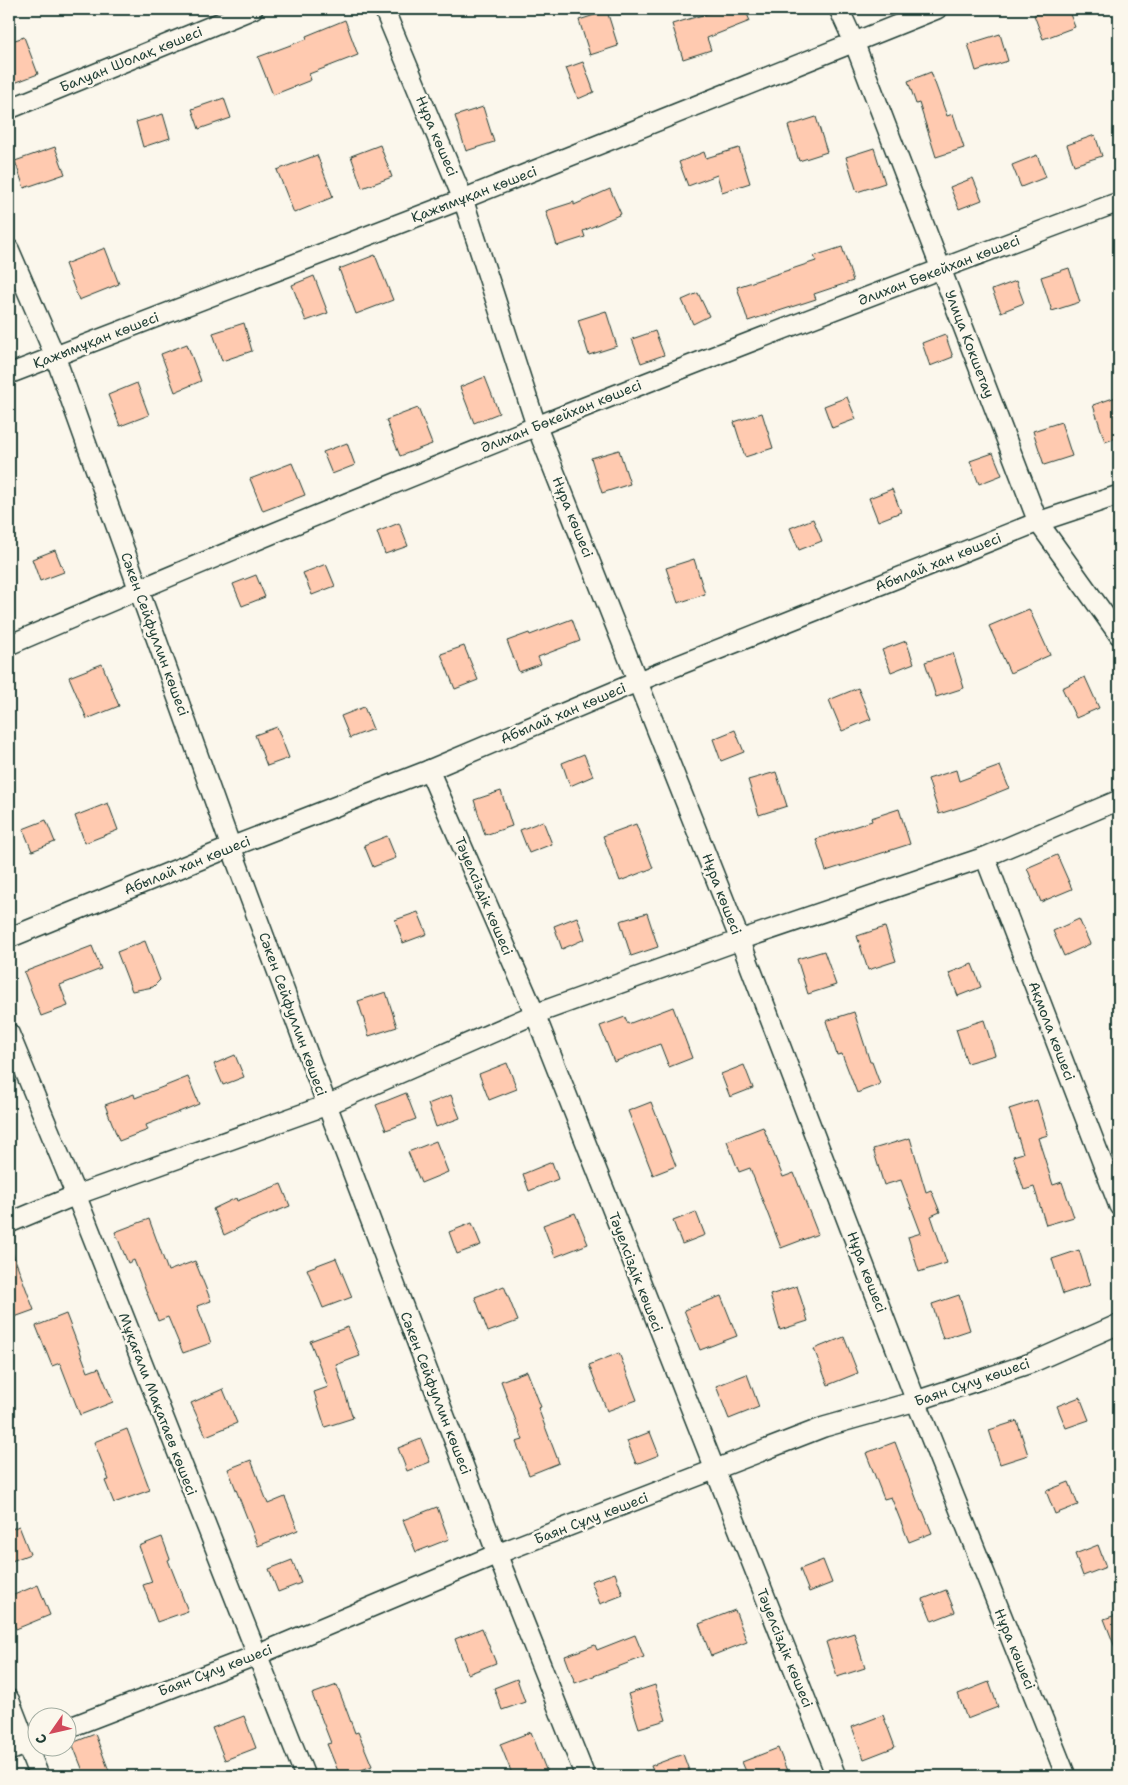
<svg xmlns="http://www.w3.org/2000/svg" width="1128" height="1785" font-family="'Shantell Sans',sans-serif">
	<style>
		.building { fill: #ffcab0; stroke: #1f3d34 }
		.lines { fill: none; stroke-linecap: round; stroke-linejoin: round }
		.minor-casing { stroke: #1f3d34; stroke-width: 22 }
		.minor { stroke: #fbf7ec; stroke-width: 19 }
		.labels { text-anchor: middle; stroke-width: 5; stroke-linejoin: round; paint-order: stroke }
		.street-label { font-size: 14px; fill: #1f3d34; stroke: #fbf7ec }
	</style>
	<rect width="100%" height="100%" fill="#fbf7ec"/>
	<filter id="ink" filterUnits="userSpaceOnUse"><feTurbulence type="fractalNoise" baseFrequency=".02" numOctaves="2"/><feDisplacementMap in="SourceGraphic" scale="10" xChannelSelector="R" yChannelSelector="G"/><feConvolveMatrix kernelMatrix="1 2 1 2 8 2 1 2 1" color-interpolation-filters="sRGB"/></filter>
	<g filter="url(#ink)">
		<g class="building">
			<path d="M723,9H745L750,21L707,38L711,50L683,59L672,24Z"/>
			<path d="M1052,9H1068L1075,27L1043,39L1034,15Z"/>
			<path d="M607,11L618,46L590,55L579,20Z"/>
			<path d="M345,20L358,55L309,74L311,80L273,95L258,57L307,39L306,36Z"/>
			<path d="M1000,34L1008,61L976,71L968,44Z"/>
			<path d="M24,37L38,74L9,85V42Z"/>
			<path d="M583,62L594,92L578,99L566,68Z"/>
			<path d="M931,72L947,116L953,114L964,148L936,157L919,103L916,104L908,81Z"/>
			<path d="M224,98L231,118L199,129L192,109Z"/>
			<path d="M483,107L494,142L466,151L455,116Z"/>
			<path d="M163,114L170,138L143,147L136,122Z"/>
			<path d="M816,117L827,152L799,161L788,126Z"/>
			<path d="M1095,135L1102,156L1074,165L1067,145Z"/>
			<path d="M380,145L392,177L362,188L351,156Z"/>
			<path d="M55,147L65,174L24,188L15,161Z"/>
			<path d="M739,148L750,183L722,192L717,175L688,186L679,162L704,152L706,158Z"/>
			<path d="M874,148L885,183L857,192L846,157Z"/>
			<path d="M317,155L333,197L294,213L277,170Z"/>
			<path d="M1037,155L1046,177L1021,187L1012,165Z"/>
			<path d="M973,178L982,200L959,209L950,187Z"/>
			<path d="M610,189L621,214L583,231L585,237L557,246L546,211L574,202V205Z"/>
			<path d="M842,247L853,281L814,294L816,299L748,321L737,287L816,261L814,256Z"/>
			<path d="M105,248L119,284L79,300L65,264Z"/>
			<path d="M375,255L393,300L356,314L339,269Z"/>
			<path d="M1069,268L1080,302L1052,311L1041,277Z"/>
			<path d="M314,276L328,313L306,321L292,285Z"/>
			<path d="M1016,281L1024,303L1001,312L992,290Z"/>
			<path d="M698,293L709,316L693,324L682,300Z"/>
			<path d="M606,311L617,346L589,355L578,320Z"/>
			<path d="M244,323L252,351L222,361L213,333Z"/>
			<path d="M655,331L664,355L641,363L632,339Z"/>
			<path d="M945,334L953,357L930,366L922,343Z"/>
			<path d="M187,344L201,381L175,392L161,354Z"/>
			<path d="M485,377L499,413L474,423L460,387Z"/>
			<path d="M137,383L149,415L120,426L108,395Z"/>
			<path d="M1119,396V437L1105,442L1093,405Z"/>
			<path d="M847,397L856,419L832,428L824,406Z"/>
			<path d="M418,408L432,444L400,456L386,420Z"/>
			<path d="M762,413L773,448L745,457L734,422Z"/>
			<path d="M1061,422L1072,456L1044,465L1033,431Z"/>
			<path d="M347,443L355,465L332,474L323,452Z"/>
			<path d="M619,450L630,484L602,493L591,458Z"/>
			<path d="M993,453L1002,475L979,484L970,461Z"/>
			<path d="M292,463L305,495L263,511L250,479Z"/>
			<path d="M892,489L901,512L878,521L869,498Z"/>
			<path d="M813,519L822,541L799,550L790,528Z"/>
			<path d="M399,523L408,546L385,554L377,532Z"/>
			<path d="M55,550L64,572L40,581L32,559Z"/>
			<path d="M694,559L705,594L678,603L666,568Z"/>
			<path d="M326,564L335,586L312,595L303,573Z"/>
			<path d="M256,575L265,597L242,606L233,584Z"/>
			<path d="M1029,609L1050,655L1010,673L989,626Z"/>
			<path d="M572,619L580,641L538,657L541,664L519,672L507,641L529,633L530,635Z"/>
			<path d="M906,641L914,663L891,672L882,650Z"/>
			<path d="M464,646L478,680L455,689L441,654Z"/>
			<path d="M953,653L964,688L936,697L925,662Z"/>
			<path d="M102,664L119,706L87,719L69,677Z"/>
			<path d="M1085,677L1099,708L1076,718L1062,688Z"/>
			<path d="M858,688L871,719L842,731L829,700Z"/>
			<path d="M364,707L373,729L350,738L341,716Z"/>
			<path d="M277,727L289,758L267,766L255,735Z"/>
			<path d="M735,730L744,752L721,761L713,739Z"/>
			<path d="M584,754L593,776L570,786L562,763Z"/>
			<path d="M1000,766L1009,788L967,805L939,814L928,779L956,770L959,781Z"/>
			<path d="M776,772L787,806L759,815L748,780Z"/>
			<path d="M501,791L512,826L485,835L474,800Z"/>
			<path d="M108,803L118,830L85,843L75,816Z"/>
			<path d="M899,809L910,844L826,871L816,839L872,821L871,818Z"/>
			<path d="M46,820L55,842L32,851L23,829Z"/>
			<path d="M543,821L552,844L529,853L520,830Z"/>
			<path d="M636,824L653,868L620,881L603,836Z"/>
			<path d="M387,836L396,858L373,867L364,845Z"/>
			<path d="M1057,855L1072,889L1041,902L1027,868Z"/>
			<path d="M418,912L427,934L403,943L395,920Z"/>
			<path d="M647,913L658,947L631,956L620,921Z"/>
			<path d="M577,917L585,939L562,949L554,926Z"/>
			<path d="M1079,919L1090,944L1064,956L1053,931Z"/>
			<path d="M885,927L896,961L868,970L857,936Z"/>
			<path d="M145,941L160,980L153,987L132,991L117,952Z"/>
			<path d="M92,946L101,969L60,985L68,1006L41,1016L24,972Z"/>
			<path d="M824,951L836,985L808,994L797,959Z"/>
			<path d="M972,964L981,987L958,996L949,973Z"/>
			<path d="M386,992L397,1027L369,1036L358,1001Z"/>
			<path d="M673,1007L692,1058L669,1067L660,1044L614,1062L600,1026L625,1017L628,1024Z"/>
			<path d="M854,1012L870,1062H872L880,1084L857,1093L842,1054L837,1055L826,1021Z"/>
			<path d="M984,1020L995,1055L967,1063L956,1029Z"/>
			<path d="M235,1055L244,1077L223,1085L214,1064Z"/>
			<path d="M507,1063L517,1089L489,1100L479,1074Z"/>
			<path d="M744,1065L753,1088L730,1097L721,1074Z"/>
			<path d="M188,1077L199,1104L146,1125L148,1130L119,1141L105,1105L134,1094L135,1098Z"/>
			<path d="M406,1093L416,1119L386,1130L376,1105Z"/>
			<path d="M451,1095L460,1118L436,1127L428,1104Z"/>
			<path d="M1037,1100L1048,1135L1038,1138L1053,1185L1062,1182L1074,1217L1046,1225L1034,1187L1024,1190L1013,1156L1023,1153L1009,1109Z"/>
			<path d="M651,1102L676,1166L653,1175L628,1111Z"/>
			<path d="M763,1127L783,1177L794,1173L818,1234L781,1248L750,1168L739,1172L727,1141Z"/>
			<path d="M910,1138L926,1192L931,1190L940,1212L931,1216L947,1263L919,1272L908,1237L921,1233L901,1180L884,1185L873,1149Z"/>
			<path d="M436,1141L448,1172L421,1183L408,1152Z"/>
			<path d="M552,1162L558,1179L529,1191L523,1174Z"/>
			<path d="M281,1184L290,1206L247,1223V1224L224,1235L213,1209L236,1198L237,1201Z"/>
			<path d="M696,1212L705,1235L682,1244L673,1221Z"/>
			<path d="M575,1213L588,1244L555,1257L543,1225Z"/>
			<path d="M149,1219L168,1271L195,1261L211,1301L197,1306L211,1343L183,1353L168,1317L158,1321L134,1260L128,1263L115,1232Z"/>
			<path d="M472,1223L481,1245L457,1254L449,1232Z"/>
			<path d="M9,1246H10L34,1310L9,1319Z"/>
			<path d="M1079,1250L1090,1285L1063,1294L1052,1259Z"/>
			<path d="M336,1258L352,1297L323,1308L307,1269Z"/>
			<path d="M504,1286L518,1321L488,1332L475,1297Z"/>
			<path d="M797,1286L808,1321L780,1330L770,1295Z"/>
			<path d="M959,1295L970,1330L943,1339L932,1304Z"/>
			<path d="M721,1296L737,1336L700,1350L684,1310Z"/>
			<path d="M66,1314L88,1372L99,1368L113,1402L80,1415L60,1363L52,1366L36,1326Z"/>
			<path d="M348,1327L360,1356L336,1365L353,1418L325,1427L314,1392L328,1387L310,1341Z"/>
			<path d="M844,1337L858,1373L828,1385L814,1349Z"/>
			<path d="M619,1353L637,1400L607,1411L589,1365Z"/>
			<path d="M527,1371L541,1407L538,1408L559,1463L529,1475L516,1442L523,1440L501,1381Z"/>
			<path d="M747,1374L759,1407L729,1419L716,1386Z"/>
			<path d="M223,1389L237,1423L206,1436L191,1403Z"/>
			<path d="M1080,1397L1089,1420L1066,1428L1057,1406Z"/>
			<path d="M1017,1421L1028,1455L1000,1464L989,1430Z"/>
			<path d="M127,1429L150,1490L114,1503L105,1481L109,1480L94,1442Z"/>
			<path d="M650,1432L659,1455L636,1464L627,1441Z"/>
			<path d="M421,1439L430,1462L407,1471L398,1448Z"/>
			<path d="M895,1442L921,1511H923L932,1533L909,1542L891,1497L884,1499L866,1453Z"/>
			<path d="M251,1460L268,1504L285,1497L298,1530L258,1546L228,1469Z"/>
			<path d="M1069,1482L1078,1505L1055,1514L1046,1491Z"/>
			<path d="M437,1507L449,1539L416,1552L403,1520Z"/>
			<path d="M19,1526L30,1554L9,1562V1530Z"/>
			<path d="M162,1537L170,1559L168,1560L188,1611L157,1622L143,1585L152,1582L139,1546Z"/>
			<path d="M1098,1545L1106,1567L1083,1576L1075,1554Z"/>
			<path d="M292,1560L301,1583L278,1592L269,1569Z"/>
			<path d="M823,1560L832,1583L809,1592L800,1569Z"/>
			<path d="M615,1573L623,1595L600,1604L591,1581Z"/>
			<path d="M38,1585L50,1615L16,1629L9,1611V1597Z"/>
			<path d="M946,1590L955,1612L932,1621L923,1599Z"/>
			<path d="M735,1610L747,1642L711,1656L699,1624Z"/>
			<path d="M1119,1614V1655H1118L1104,1619Z"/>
			<path d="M482,1628L496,1663L468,1674L455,1639Z"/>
			<path d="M854,1633L865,1668L837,1677L826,1642Z"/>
			<path d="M635,1635L644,1657L575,1683L565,1656L595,1645L597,1650Z"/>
			<path d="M517,1679L525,1702L502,1710L494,1688Z"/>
			<path d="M989,1682L998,1707L967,1719L958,1694Z"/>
			<path d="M337,1685L355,1733L358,1732L372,1766L346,1776H340L327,1744L331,1743L312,1694Z"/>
			<path d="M655,1685L666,1720L639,1728L628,1694Z"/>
			<path d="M883,1715L895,1747L864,1759L852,1727Z"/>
			<path d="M244,1716L256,1748L225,1760L212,1728Z"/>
			<path d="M531,1732L547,1772L536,1776H513L500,1744Z"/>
			<path d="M95,1734L111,1776H85L72,1743Z"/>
			<path d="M778,1748L789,1776H748L742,1762Z"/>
			<path d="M683,1754L691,1776H655L651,1766Z"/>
		</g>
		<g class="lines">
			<g class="minor-casing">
				<g id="minor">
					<path d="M384,9L463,199L536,425L740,940L916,1401L1066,1776"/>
					<path d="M839,9L854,42L1038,522L1119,635"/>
					<path d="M9,109L253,9"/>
					<path d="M9,249L55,356L231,847L327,1105L497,1554L585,1776"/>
					<path d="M9,374L463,199L937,9"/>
					<path d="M9,645C375,487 745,341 1119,202"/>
					<path d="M429,770L535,1014L836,1776"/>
					<path d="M985,857L1119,1206"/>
					<path d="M9,938L231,847L429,770L639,681L1038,522L1119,495"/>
					<path d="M9,1033L76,1195L305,1776"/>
					<path d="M9,1223L76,1195L327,1105L535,1014L740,940L985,857L1119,800"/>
					<path d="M9,1699L39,1776"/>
					<path d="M68,1728L257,1655L497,1554L824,1427L916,1401L1031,1363L1119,1324"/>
					<path d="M9,1751L38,1740"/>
				</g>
			</g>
			<use href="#minor" class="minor"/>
		</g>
	</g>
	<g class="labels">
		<g class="street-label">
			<text transform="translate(131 59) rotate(-22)" y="5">Балуан Шолақ көшесі</text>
			<text transform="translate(437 136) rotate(67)" y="5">Нұра көшесі</text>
			<text transform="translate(474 194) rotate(-21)" y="5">Қажымұқан көшесі</text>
			<text transform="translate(939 270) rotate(-21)" y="5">Әлихан Бөкейхан көшесі</text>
			<text transform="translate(96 340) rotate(-21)" y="5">Қажымұқан көшесі</text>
			<text transform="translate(970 344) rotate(69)" y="5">Улица Кокшетау</text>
			<text transform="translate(561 416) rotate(-22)" y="5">Әлихан Бөкейхан көшесі</text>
			<text transform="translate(573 517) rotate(68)" y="5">Нұра көшесі</text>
			<text transform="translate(938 562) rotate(-22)" y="5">Абылай хан көшесі</text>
			<text transform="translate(155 634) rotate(70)" y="5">Сәкен Сейфуллин көшесі</text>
			<text transform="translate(563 713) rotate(-23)" y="5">Абылай хан көшесі</text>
			<text transform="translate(187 865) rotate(-22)" y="5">Абылай хан көшесі</text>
			<text transform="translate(722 894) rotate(69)" y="5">Нұра көшесі</text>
			<text transform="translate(484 896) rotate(67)" y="5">Тәуелсіздік көшесі</text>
			<text transform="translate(293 1014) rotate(70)" y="5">Сәкен Сейфуллин көшесі</text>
			<text transform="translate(1052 1031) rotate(69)" y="5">Ақмола көшесі</text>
			<text transform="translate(636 1272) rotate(69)" y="5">Тәуелсіздік көшесі</text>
			<text transform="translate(867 1272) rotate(69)" y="5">Нұра көшесі</text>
			<text transform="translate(972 1382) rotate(-19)" y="5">Баян Сұлу көшесі</text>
			<text transform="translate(436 1393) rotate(69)" y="5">Сәкен Сейфуллин көшесі</text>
			<text transform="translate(158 1404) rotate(69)" y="5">Мұқағали Мақатаев көшесі</text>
			<text transform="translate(591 1518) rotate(-21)" y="5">Баян Сұлу көшесі</text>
			<text transform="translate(785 1648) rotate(68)" y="5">Тәуелсіздік көшесі</text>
			<text transform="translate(1015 1649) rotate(68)" y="5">Нұра көшесі</text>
			<text transform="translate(215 1670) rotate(-21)" y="5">Баян Сұлу көшесі</text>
		</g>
	</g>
	<rect width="1128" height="1785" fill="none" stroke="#fbf7ec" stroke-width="30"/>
	<rect x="15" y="15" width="1098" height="1755" fill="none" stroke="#1f3d34" stroke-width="2" filter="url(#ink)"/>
	<g transform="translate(52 1732) rotate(236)"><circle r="24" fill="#fbf7ec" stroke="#a3ada2"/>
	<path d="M0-4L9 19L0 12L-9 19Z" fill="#d1495b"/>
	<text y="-8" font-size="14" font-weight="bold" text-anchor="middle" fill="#1f3d34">С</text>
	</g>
</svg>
